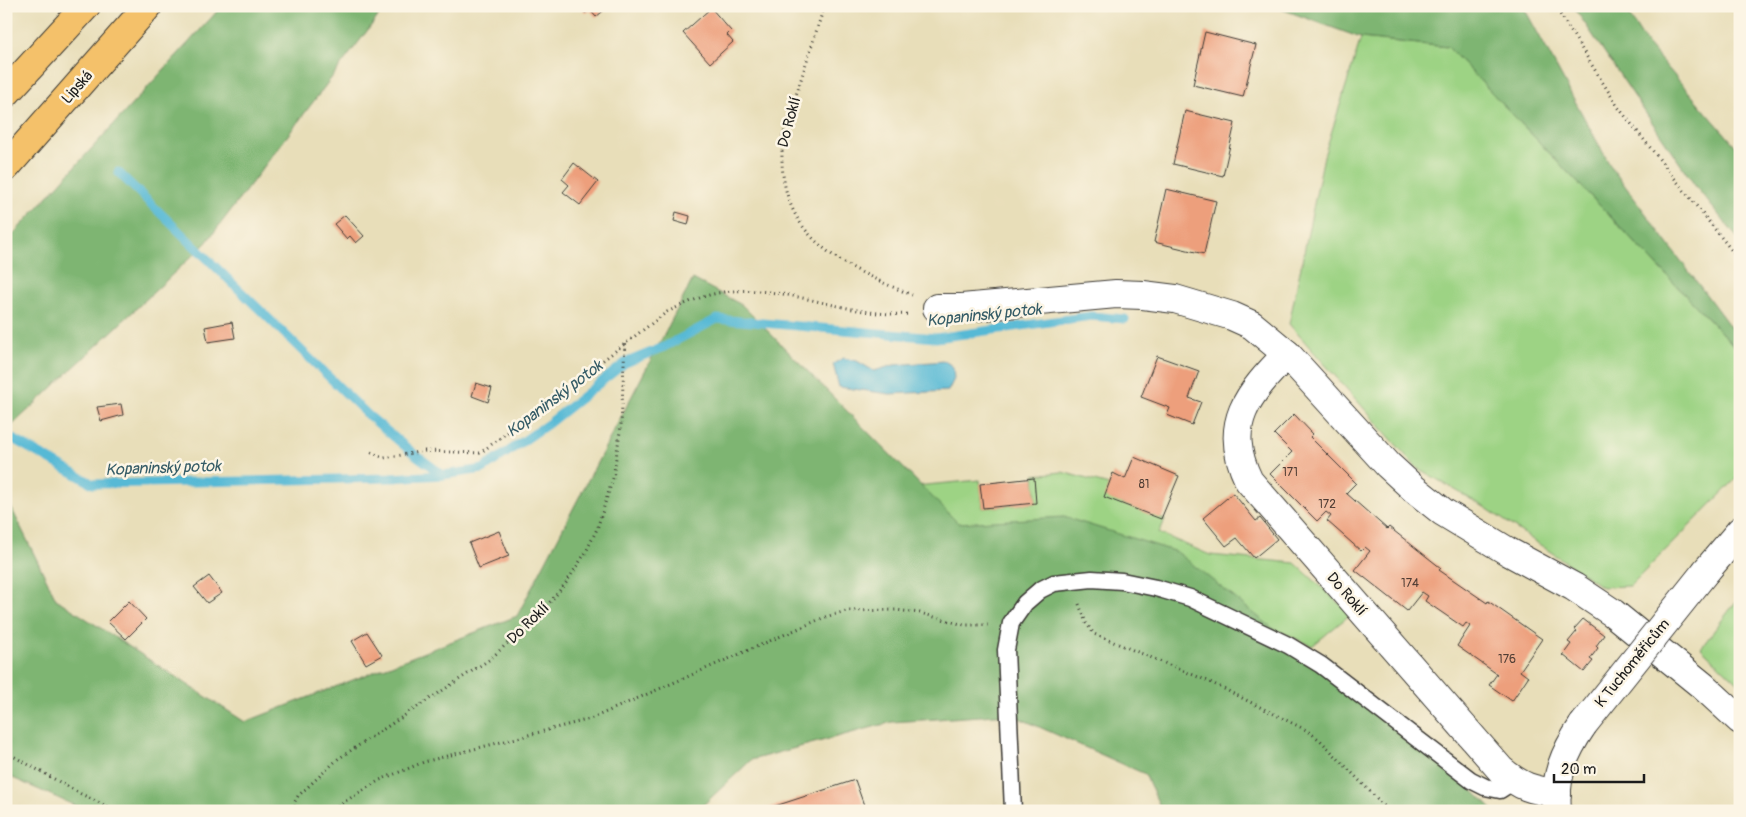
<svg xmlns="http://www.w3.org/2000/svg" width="1746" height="817" font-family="Pangolin,sans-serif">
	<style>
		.green { fill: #9dd384; stroke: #5c7850 }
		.forest { fill: #7eb572; stroke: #4d6847 }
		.water { fill: #57b9d5; stroke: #3a6a78 }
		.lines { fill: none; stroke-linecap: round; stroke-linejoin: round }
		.stream { stroke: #57b9d5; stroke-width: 9 }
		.building { fill: #ed9f7c }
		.service-casing { stroke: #3b3934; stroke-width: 19 }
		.minor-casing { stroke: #3b3934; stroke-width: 30 }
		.tertiary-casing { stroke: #3b3934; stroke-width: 30 }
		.trunk-casing { stroke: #3b3934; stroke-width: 30 }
		.path { stroke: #3b3934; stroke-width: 3; stroke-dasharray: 1 4; stroke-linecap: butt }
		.service { stroke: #fff; stroke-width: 16 }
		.minor { stroke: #fff; stroke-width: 28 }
		.tertiary { stroke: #fff; stroke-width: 28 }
		.trunk { stroke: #f4c16b; stroke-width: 28 }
		.tertiary-bridge-casing { stroke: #3b3934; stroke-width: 30; stroke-linecap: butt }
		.tertiary-bridge { stroke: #fff; stroke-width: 28 }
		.labels { text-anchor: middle; stroke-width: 5; stroke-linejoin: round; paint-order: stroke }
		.number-label { font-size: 12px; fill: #503d34 }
		.street-label { font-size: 15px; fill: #1c1c1c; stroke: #fcf5e5 }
		.water-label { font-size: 16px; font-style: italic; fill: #345b66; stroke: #fcf5e5 }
	</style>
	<rect width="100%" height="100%" fill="#fcf5e5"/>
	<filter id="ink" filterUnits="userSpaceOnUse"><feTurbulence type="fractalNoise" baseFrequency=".02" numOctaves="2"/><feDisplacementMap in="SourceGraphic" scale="10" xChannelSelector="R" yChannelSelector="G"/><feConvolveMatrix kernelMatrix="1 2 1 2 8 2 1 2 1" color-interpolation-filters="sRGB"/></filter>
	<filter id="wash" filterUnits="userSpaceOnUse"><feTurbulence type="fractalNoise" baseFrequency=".0096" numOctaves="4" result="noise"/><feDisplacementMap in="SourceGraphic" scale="20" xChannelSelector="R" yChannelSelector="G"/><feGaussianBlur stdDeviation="1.12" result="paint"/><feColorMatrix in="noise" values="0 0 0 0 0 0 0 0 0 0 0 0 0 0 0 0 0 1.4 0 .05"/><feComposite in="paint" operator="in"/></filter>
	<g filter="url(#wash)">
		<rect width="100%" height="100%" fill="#e8deb9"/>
		<g class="green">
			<path d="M1361,38L1448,47L1740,352V475L1630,586L1602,587L1486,508L1416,467L1289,324L1324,156Z"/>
			<path d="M1062,472L1109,485L1105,497L1165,520L1159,533L1210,555L1295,563L1351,614L1312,646L1139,568L889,572L883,489L980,480L983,508L1036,503L1034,475Z"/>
			<path d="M1740,596V685L1701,648Z"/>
		</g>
		<g class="forest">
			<path d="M222,6H386L206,243L6,431V242Z"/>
			<path d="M1273,6H1523L1611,167L1740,340V352L1448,47L1361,38Z"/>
			<path d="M1573,6H1623L1647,44L1740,151V241L1696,187Z"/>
			<path d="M693,279L742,305L958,523L1064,517L1177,552L1459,777L1494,811H1162L1145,774L1010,714L892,722L751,760L697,811H87L6,775V497L56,599L245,722L517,616Z"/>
		</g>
		<path class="water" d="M843,358L857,361L874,371L894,365L945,361L953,367L954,379L948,391L890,394L839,387L833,364Z"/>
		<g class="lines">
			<g class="stream">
				<path d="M118,172L368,415L413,453L443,475"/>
				<path d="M6,435L93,484L390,478L443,475L483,469L548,424L625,363L664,347L717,319L936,338L1091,316L1125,319"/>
			</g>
		</g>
		<g id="blocks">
			<g class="building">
				<path d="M581,6H608V7L596,17L590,10L585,13Z"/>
				<path d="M711,8L731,31L727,35L733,42L710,63L683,33Z"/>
				<path d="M1205,32L1256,45L1243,97L1193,85Z"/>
				<path d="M1185,111L1235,123L1223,176L1173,164Z"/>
				<path d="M574,163L598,182L580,205L563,192L569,185L562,179Z"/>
				<path d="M1166,189L1216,201L1204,254L1154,242Z"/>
				<path d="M676,212L690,216L688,225L674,221Z"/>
				<path d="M345,215L364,236L356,243L350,236L347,239L334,224Z"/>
				<path d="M232,322L235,338L208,342L205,327Z"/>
				<path d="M1157,356L1199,371L1189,398L1201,402L1192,425L1167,415L1170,408L1141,397Z"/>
				<path d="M476,383L492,388L488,402L472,396Z"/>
				<path d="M121,404L123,415L101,421L97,407Z"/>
				<path d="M1294,414L1313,434L1310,437L1356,483L1346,493L1387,529L1389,527L1441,568L1439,570L1487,603L1488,601L1542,639L1520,671L1528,677L1512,701L1489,685L1497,674L1457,646L1470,626L1466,623L1463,627L1425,601L1428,596L1422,592L1407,611L1355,570L1370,551L1365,547L1361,551L1327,521L1331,516L1326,512L1317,521L1270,474L1292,452L1274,434Z"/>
				<path d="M1134,457L1179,476L1161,519L1104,497L1113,473L1125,479Z"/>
				<path d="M1034,478L1036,503L983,508L980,484Z"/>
				<path d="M1233,493L1256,521L1260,518L1277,539L1254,558L1237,538L1226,546L1203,518Z"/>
				<path d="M499,531L509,556L479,568L469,543Z"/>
				<path d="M209,576L222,593L207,603L194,587Z"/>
				<path d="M129,601L146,619L126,639L108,622Z"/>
				<path d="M1583,619L1604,635L1596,646L1598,648L1590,659L1593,661L1584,672L1563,655L1571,644L1568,642L1577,631L1574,629Z"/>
				<path d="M367,632L382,655L366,664L352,641Z"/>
				<path d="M855,780L866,811H763V810Z"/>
			</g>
		</g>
	</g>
	<g filter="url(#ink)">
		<use href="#blocks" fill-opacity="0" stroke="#3b3934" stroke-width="1"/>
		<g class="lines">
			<g class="service-casing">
				<path id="service" d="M1013,811L1006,650L1011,623L1025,603L1040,590L1054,583L1092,579L1122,581L1156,588L1190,598L1288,645L1321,665L1471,780L1485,787L1500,790L1514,781"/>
			</g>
			<g class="minor-casing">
				<g id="minor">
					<path d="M937,308H962L1116,294L1143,295L1175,299L1232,316L1252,325L1287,354L1388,465L1413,488L1443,512L1509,552L1574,587L1613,613L1703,686L1740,720"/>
					<path d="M1287,354C1248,394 1221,424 1249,481L1501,770C1521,787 1532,790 1557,793"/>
				</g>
			</g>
			<g class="tertiary-casing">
				<g id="tertiary">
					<path d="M1706,571L1740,531"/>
					<path d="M1557,811C1554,777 1564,753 1583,725"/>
				</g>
			</g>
			<g class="trunk-casing">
				<g id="trunk">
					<path d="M6,93L86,6"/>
					<path d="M6,167L148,6"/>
				</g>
			</g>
			<g class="path">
				<path d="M1555,6L1618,107L1740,261"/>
				<path d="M824,7L783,136C773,233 834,263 912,295"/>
				<path d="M371,452L384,458L425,451L480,453L667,312C682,305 697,298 713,294C779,279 843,318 910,314"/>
				<path d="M1079,604L1086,623L1094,634L1208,681L1308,731L1320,740L1389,811"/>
				<path d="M6,752L81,794L117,811"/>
				<path d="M294,811V803L298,796L338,759L489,660L540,614L566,583L586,552L597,529L613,478L621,425L625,344"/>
				<path d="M329,811L380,780L424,762L590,719L825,617L846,611L896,610L920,613L964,625H988"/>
			</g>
			<use href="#service" class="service"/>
			<use href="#minor" class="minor"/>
			<use href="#tertiary" class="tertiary"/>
			<use href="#trunk" class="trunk"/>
			<g class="tertiary-bridge-casing">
				<path id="tertiary-bridge" d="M1583,725L1706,571"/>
			</g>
			<use href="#tertiary-bridge" class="tertiary-bridge"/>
		</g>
	</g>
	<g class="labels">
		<g class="number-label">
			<text x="1290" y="476">171</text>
			<text x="1144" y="488">81</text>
			<text x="1327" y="508">172</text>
			<text x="1410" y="587">174</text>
			<text x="1507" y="663">176</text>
		</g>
		<g class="street-label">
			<text transform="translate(77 87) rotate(-49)" y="5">Lipská</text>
			<text transform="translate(789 122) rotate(-75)" y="5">Do Roklí</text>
			<text transform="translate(1347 594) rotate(49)" y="5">Do Roklí</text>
			<text transform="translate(528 623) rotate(-44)" y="5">Do Roklí</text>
			<text transform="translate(1632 663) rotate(-51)" y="5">K Tuchoměřicům</text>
		</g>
		<g class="water-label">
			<text transform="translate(984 314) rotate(-6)" y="6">Kopaninský potok</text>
			<text transform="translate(554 398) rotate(-37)" y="6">Kopaninský potok</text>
			<text transform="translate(163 467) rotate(-2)" y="6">Kopaninský potok</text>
		</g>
	</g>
	<rect width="1746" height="817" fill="none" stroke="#fcf5e5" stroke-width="25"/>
	<path d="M1554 774v8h90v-8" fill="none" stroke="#1c1c1c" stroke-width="2.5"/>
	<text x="1561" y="774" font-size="15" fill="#1c1c1c" stroke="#fcf5e5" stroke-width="4" paint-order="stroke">20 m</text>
</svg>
